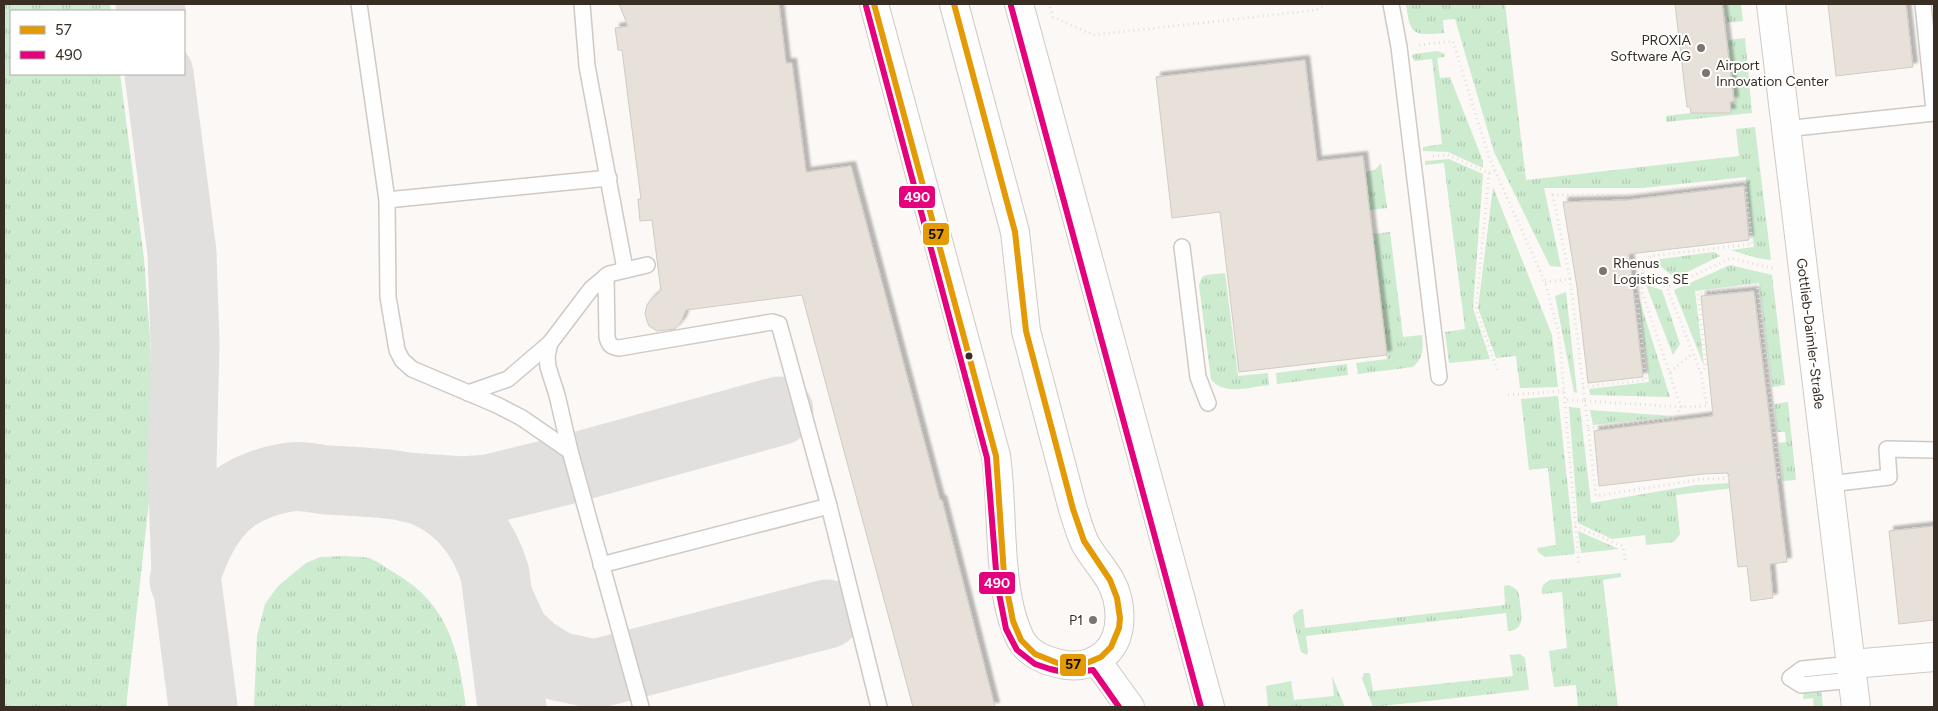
<svg xmlns="http://www.w3.org/2000/svg" width="1938" height="711" font-family="Figtree,sans-serif">
	<style>
		.grass { fill: url(#grass-tufts) }
		.lines { fill: none; stroke-linecap: round; stroke-linejoin: round }
		.taxiway { stroke: #e2e0de; stroke-width: 69 }
		.building { fill: #e7e1da; stroke: #d1cac5; filter: url(#shadow) }
		.lane-casing { stroke: #d0c9c4; stroke-width: 18 }
		.street-casing { stroke: #d0c9c4; stroke-width: 30 }
		.secondary-casing { stroke: #d0c9c4; stroke-width: 30 }
		.path { stroke: #e2e0df; stroke-width: 3; stroke-dasharray: 1 4; stroke-linecap: butt }
		.lane { stroke: #fefefe; stroke-width: 15 }
		.street { stroke: #fefefe; stroke-width: 28 }
		.secondary { stroke: #fefefe; stroke-width: 28 }
		.bus-1-casing { stroke: #fff; stroke-width: 10 }
		.bus-2-casing { stroke: #fff; stroke-width: 10 }
		.bus-1 { stroke: #e49a04; stroke-width: 6 }
		.bus-2 { stroke: #e5007d; stroke-width: 6 }
		.poi-dot { fill: #7d756d; stroke: #fff; stroke-width: 2 }
		.bus-dot { fill: #392e24; stroke: #fff; stroke-width: 2 }
		.labels { text-anchor: middle; stroke-width: 4; stroke-linejoin: round; paint-order: stroke }
		.poi-label { font-size: 14px; fill: #392e24; stroke: #fff; text-anchor: end }
		.street-label { font-size: 14px; fill: #392e24; stroke: #fff }
		.line-badge { stroke: #fff; stroke-width: 2 }
		.badge-label { font-size: 14px; text-anchor: middle; font-weight: bold; fill: #fff }
		.pale-badge-label { font-size: 14px; text-anchor: middle; font-weight: bold; fill: #111 }
	</style>
	<defs>
		<pattern id="grass-tufts" width="24" height="20" patternUnits="userSpaceOnUse" patternTransform="scale(1.25)"><rect width="24" height="20" fill="#ccebcf"/><path d="M3 7l-1-3M5 7V3M7 7l1-3M15 17l-1-3M17 17v-4M19 17l1-3" fill="none" stroke="#b0cab2"/></pattern>
		<filter id="shadow"><feDropShadow dx="4.5" dy="-4.5" stdDeviation="1" flood-color="#0004"/></filter>
	</defs>
	<rect width="100%" height="100%" fill="#fbf8f5"/>
	<g class="grass">
		<path d="M4,4H110L111,11H11V74H120L144,259L150,337L152,475L126,707H4Z"/>
		<path d="M1406,4H1505L1526,180L1739,156L1736,129L1755,127L1771,260L1757,258L1731,250L1754,247L1746,177L1642,188H1544L1561,267L1550,266L1494,152L1455,19L1443,20L1444,33C1413,36 1410,35 1406,4Z"/>
		<path d="M1724,4H1741L1743,21L1727,23Z"/>
		<path d="M1745,38L1752,113L1666,122V116L1691,113H1731L1730,105L1736,104L1728,40Z"/>
		<path d="M1438,51L1445,54L1444,57L1437,58L1440,78L1450,77L1483,161V168L1448,152L1423,151V147L1442,144L1432,59L1415,61L1412,56L1414,54Z"/>
		<path d="M1449,159L1483,174L1473,308L1490,359L1449,363L1445,332L1465,329L1444,163L1425,165V161Z"/>
		<path d="M1381,163L1387,208L1370,210L1366,172L1375,170Z"/>
		<path d="M1493,187L1552,335L1558,387L1520,388L1516,356L1496,358L1478,308Z"/>
		<path d="M1390,232L1403,337L1422,335C1423,349 1424,357 1413,367L1358,374L1356,363L1387,359L1373,234Z"/>
		<path d="M1714,252L1720,256L1675,278L1653,260Z"/>
		<path d="M1730,265L1772,275L1785,385L1772,387L1759,283L1695,291L1704,366L1674,290Z"/>
		<path d="M1225,273L1238,376L1268,373L1269,385C1250,387 1223,396 1211,379L1199,285L1202,277L1206,275Z"/>
		<path d="M1646,285L1662,290L1680,344L1673,355Z"/>
		<path d="M1566,292L1577,393L1574,392L1555,296Z"/>
		<path d="M1638,295L1670,397L1590,395L1589,389L1649,382Z"/>
		<path d="M1347,364L1348,375L1277,384L1276,373Z"/>
		<path d="M1558,396L1575,554L1545,557L1538,552L1537,548L1556,545L1548,468L1529,470L1521,399Z"/>
		<path d="M1788,402L1796,480L1783,481L1779,443L1786,442L1785,432H1777L1774,404Z"/>
		<path d="M1569,407L1580,408L1591,503L1696,485L1733,483V488L1676,495L1680,534L1674,542L1646,545L1645,535L1612,539L1578,523Z"/>
		<path d="M1590,410L1672,416L1593,425Z"/>
		<path d="M1578,531L1619,549L1581,553Z"/>
		<path d="M345,556C353,557 361,556 368,558C377,560 387,569 395,573C449,605 458,649 466,707H254L257,636L265,604L278,586L306,563L320,557Z"/>
		<path d="M1621,573V577L1603,580L1618,707H1578L1576,685L1554,687L1549,651L1567,648L1562,592L1542,594C1541,586 1543,584 1550,580Z"/>
		<path d="M1509,585L1517,590L1519,595C1520,609 1528,630 1508,631L1506,613L1306,636L1308,652L1307,655L1301,652L1293,619V615L1300,609H1303L1305,628L1505,605L1504,586Z"/>
		<path d="M1520,654L1525,658L1529,690L1373,707L1362,679L1364,673H1370L1373,691L1513,676L1510,655Z"/>
		<path d="M1332,676L1345,707H1268L1266,686L1291,681L1294,700L1334,696Z"/>
		<path d="M1821,690L1823,707H1814L1813,698L1803,699L1804,692Z"/>
	</g>
	<g class="lines">
		<g class="taxiway">
			<path d="M150,4L151,11"/>
			<path d="M159,74L182,253L185,344L182,465L186,575L203,707"/>
			<path d="M406,487L462,491L489,489L562,471L779,411"/>
			<path d="M184,581C194,550 207,518 234,498C250,487 272,479 291,477C302,475 316,479 328,480C358,482 403,482 429,494C463,510 484,539 495,574L512,707"/>
			<path d="M498,597L515,634L533,651L557,666L595,674L827,614"/>
		</g>
	</g>
	<g class="building">
		<path d="M619,4H779L786,63H792L806,172L851,166L940,500H942L995,707H913L802,295L686,310L681,322L675,329L657,331L649,326L647,321L645,313L647,305L651,299L661,291L652,220L640,221L638,199H641L632,129L622,50H618L615,28L628,26Z"/>
		<path d="M1675,4H1722L1734,101L1730,102L1731,113H1691L1690,107H1687Z"/>
		<path d="M1828,4H1906L1913,67L1836,76Z"/>
		<path d="M1305,60L1317,161L1363,156L1387,355L1239,372L1220,212L1172,218L1156,77Z"/>
		<path d="M1744,186L1749,240L1629,254L1643,377L1588,383L1577,287L1563,202L1627,200Z"/>
		<path d="M1754,291L1787,562L1770,564L1773,598L1751,601L1747,566L1738,567L1728,473L1703,474L1599,486L1594,431L1713,416L1701,296Z"/>
		<path d="M1934,526V620L1899,624L1889,531Z"/>
	</g>
	<g class="lines">
		<g class="lane-casing">
			<g id="lane">
				<path d="M359,4L387,200L388,297L397,350L402,360L412,369L497,405L522,418L570,451"/>
				<path d="M582,4L587,66L625,269"/>
				<path d="M1391,4L1399,47L1439,377"/>
				<path d="M1923,4L1934,110"/>
				<path d="M1785,129L1934,113"/>
				<path d="M387,200L609,178"/>
				<path d="M1182,247L1198,377L1208,403"/>
				<path d="M606,276L607,337C609,345 611,347 619,348L772,322L779,324L829,506L879,707"/>
				<path d="M468,393L508,379L550,343"/>
				<path d="M1829,484L1889,477L1887,449L1934,450"/>
				<path d="M601,565L829,506"/>
				<path d="M1852,664L1802,669L1790,678L1801,685L1853,680"/>
				<path d="M641,707L570,451L557,395L548,367L547,356L550,343L591,289L609,274L647,265"/>
			</g>
		</g>
		<g class="street-casing">
			<g id="street">
				<path d="M874,4L996,456C1004,511 996,592 1021,640C1030,656 1049,662 1066,665C1080,667 1094,663 1105,654C1125,636 1122,601 1110,580C1103,568 1093,557 1086,545C1080,534 1077,521 1073,509L1026,331L1015,232L954,4"/>
				<path id="s1" d="M1771,4L1856,707"/>
				<path d="M1096,660L1130,707"/>
				<path d="M1852,664L1934,657"/>
			</g>
		</g>
		<g class="secondary-casing">
			<path id="secondary" d="M1019,4L1210,707"/>
		</g>
		<g class="path">
			<path d="M1050,7L1053,17L1093,35L1317,10L1327,4"/>
			<path d="M1419,45L1453,41L1489,157L1545,282L1559,334L1579,565"/>
			<path d="M1433,156L1448,155L1489,173L1496,170"/>
			<path d="M1489,173L1476,309L1497,370"/>
			<path d="M1570,279L1553,195H1627L1745,181L1752,244L1650,256L1641,271L1636,292L1646,380L1583,387"/>
			<path d="M1545,282L1570,279L1585,401L1564,399"/>
			<path d="M1670,372L1693,353"/>
			<path d="M1701,373L1706,367L1698,293L1757,285L1779,477L1703,479L1596,496L1585,401L1681,407L1707,406L1701,373L1667,288L1731,258L1775,269"/>
			<path d="M1508,395L1564,391"/>
			<path d="M1588,428L1675,418L1681,407L1642,292L1641,271L1667,288"/>
			<path d="M1575,526L1623,546L1625,560"/>
		</g>
		<use href="#lane" class="lane"/>
		<use href="#street" class="street"/>
		<use href="#secondary" class="secondary"/>
		<g class="bus-1-casing">
			<path id="bus-1" d="M874,4L996,456L1004,575L1013,621L1021,640L1035,654L1060,664L1082,665L1101,657L1111,647L1119,628L1120,618L1117,598L1110,580L1084,541L1073,509L1026,331L1015,232L954,4"/>
		</g>
		<g class="bus-2-casing">
			<g id="bus-2">
				<path d="M866,6L987,458L997,583L1006,629L1017,650L1035,664L1050,669L1068,673L1093,670L1119,707"/>
				<path d="M1011,6L1201,707"/>
			</g>
		</g>
		<use href="#bus-1" class="bus-1"/>
		<use href="#bus-2" class="bus-2"/>
	</g>
	<g class="poi-dot">
		<circle cx="1701" cy="48" r="5"/>
		<circle cx="1706" cy="73" r="5"/>
		<circle cx="1603" cy="271" r="5"/>
		<circle cx="1093" cy="620" r="5"/>
	</g>
	<circle class="bus-dot" cx="969" cy="356" r="4.5"/>
	<g class="labels">
		<g class="poi-label">
			<text x="1691" y="45">PROXIA<tspan x="1691" dy="16">Software AG</tspan></text>
			<text x="1716" y="70" text-anchor="start">Airport<tspan x="1716" dy="16">Innovation Center</tspan></text>
			<text x="1613" y="268" text-anchor="start">Rhenus<tspan x="1613" dy="16">Logistics SE</tspan></text>
			<text x="1083" y="625">P1</text>
		</g>
		<g class="street-label">
			<text dy="5" stroke="none"><textPath href="#s1" startOffset="332">Gottlieb-Daimler-Straße</textPath></text>
		</g>
	</g>
	<g class="line-badge">
		<rect x="898" y="185" width="38" height="24" rx="5" fill="#e5007d"/>
		<rect x="922" y="222" width="28" height="24" rx="5" fill="#e49a04"/>
		<rect x="978" y="571" width="38" height="24" rx="5" fill="#e5007d"/>
		<rect x="1059" y="653" width="28" height="24" rx="5" fill="#e49a04"/>
	</g>
	<g class="badge-label">
		<text x="917" y="202">490</text>
		<text x="997" y="588">490</text>
	</g>
	<g class="pale-badge-label">
		<text x="936" y="239">57</text>
		<text x="1073" y="669">57</text>
	</g>
	<rect width="1938" height="711" fill="none" stroke="#392e24" stroke-width="10"/>
	<rect x="10" y="10" width="175" height="65" fill="#ffffff" stroke="#b0aba7"/>
	<rect x="20" y="26" width="25" height="8" fill="#e49a04" stroke="#b0aba7"/>
	<text x="55" y="35" font-size="15" fill="#392e24">57</text>
	<rect x="20" y="51" width="25" height="8" fill="#e5007d" stroke="#b0aba7"/>
	<text x="55" y="60" font-size="15" fill="#392e24">490</text>
</svg>
